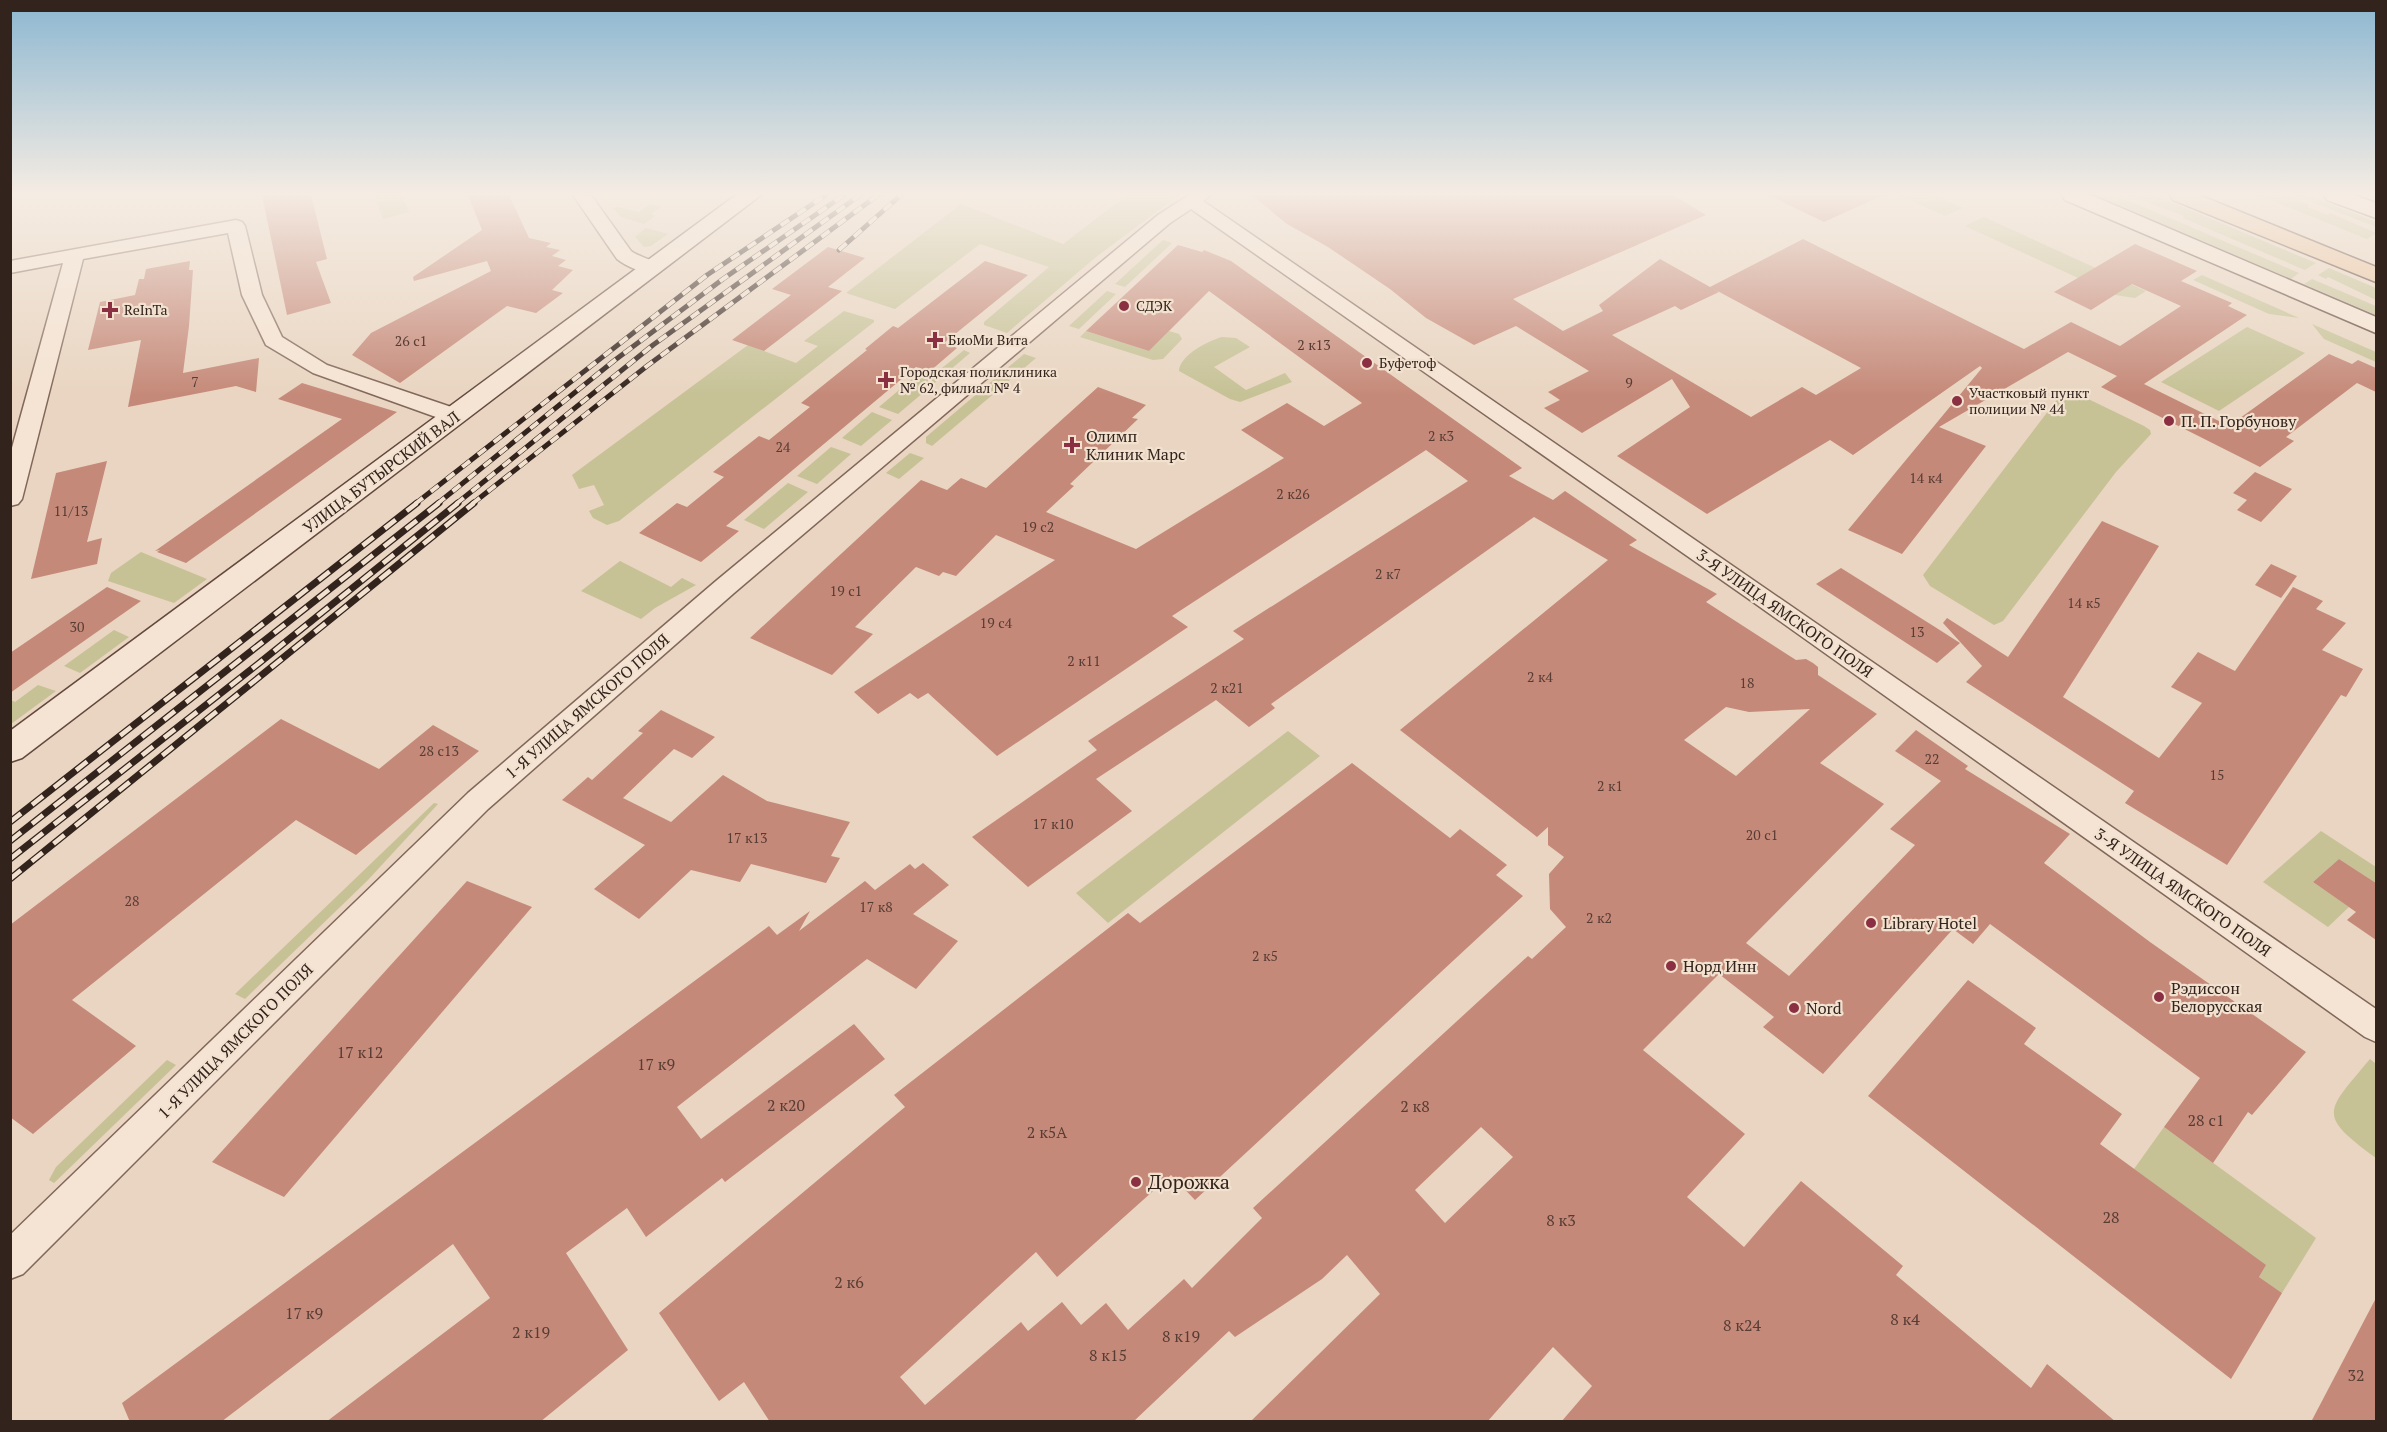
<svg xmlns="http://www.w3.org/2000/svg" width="2387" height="1432" font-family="'PT Serif',serif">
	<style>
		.green { fill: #c6c296 }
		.building { fill: #c58979; fill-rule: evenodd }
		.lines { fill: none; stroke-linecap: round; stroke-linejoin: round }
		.street-casing { stroke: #81675a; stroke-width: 3 }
		.secondary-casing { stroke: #63483d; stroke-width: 3 }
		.primary-casing { stroke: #4f372e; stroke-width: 3 }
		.street { fill: #f5e4d3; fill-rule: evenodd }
		.secondary { fill: #f5e4d3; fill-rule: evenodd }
		.primary { fill: #eac19a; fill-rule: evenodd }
		.rail-far1-casing { stroke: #32231d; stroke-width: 5 }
		.rail-casing { stroke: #32231d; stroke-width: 7 }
		.rail-far1 { stroke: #f2e1cf; stroke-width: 4; stroke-dasharray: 10; stroke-linecap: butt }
		.rail { stroke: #f2e1cf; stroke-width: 4.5; stroke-dasharray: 14; stroke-linecap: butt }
		.poi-dot { fill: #8b2f42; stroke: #f2e1cf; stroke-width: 2 }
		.labels { text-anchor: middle; stroke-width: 4.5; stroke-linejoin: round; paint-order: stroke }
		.far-poi-label { font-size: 14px; fill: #32231d; stroke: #f2e1cf; text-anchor: start }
		.number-label { font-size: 14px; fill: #573c34 }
		.poi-label { font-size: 16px; fill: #32231d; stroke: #f2e1cf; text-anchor: start }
		.street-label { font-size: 16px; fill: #32231d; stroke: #f2e1cf }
		.near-number-label { font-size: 16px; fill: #573c34 }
		.near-poi-label { font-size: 20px; fill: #32231d; stroke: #f2e1cf; text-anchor: start }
	</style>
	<rect width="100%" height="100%" fill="#e9d5c1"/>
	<g class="green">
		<path d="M374,195H402L409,212L383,219Z"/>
		<path d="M1127,195H1179L1096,257L1007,333L984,325V322L1049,267L980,244L895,309L846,293L961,204L1063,244Z"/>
		<path d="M1898,195H1935L1963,208L1945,216Z"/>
		<path d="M2097,195H2115L2299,273L2291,279Z"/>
		<path d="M2128,195H2154L2316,263L2305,270L2183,218L2184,216Z"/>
		<path d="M2258,195H2284L2309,205L2307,207L2327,215L2330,213L2376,233L2367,239Z"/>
		<path d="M2294,195H2307L2376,222V227Z"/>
		<path d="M650,204L661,207L651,214L655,216L644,224L621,217L613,208L617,207L639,212Z"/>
		<path d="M1984,217L2146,291L2135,298L2115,295L1965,226Z"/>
		<path d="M646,228L668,234L651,246L644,247L635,237Z"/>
		<path d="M1163,240L1172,243L1125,287L1115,284Z"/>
		<path d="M2329,268L2376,288V300L2328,277L2326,279L2318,275Z"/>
		<path d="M2202,275L2299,318L2269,314L2193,280Z"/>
		<path d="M2312,279L2376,306V315L2304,284Z"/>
		<path d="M1107,291L1116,294L1079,329L1069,326Z"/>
		<path d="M844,311L874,320V322L619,521L607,525L593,518L589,511L604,505L594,485L579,489L572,475L748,345L796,363L818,346L804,341Z"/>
		<path d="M2312,324L2376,352V362L2324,339Z"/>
		<path d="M2247,327L2305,353L2219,411L2161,382Z"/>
		<path d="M1086,331L1149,351L1169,331L1179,334L1182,339L1163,359L1153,360L1080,337Z"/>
		<path d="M1222,337L1236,338L1250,347L1214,367L1246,390L1285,373L1292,382L1240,402L1230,399L1179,371C1180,355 1208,341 1222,337Z"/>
		<path d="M964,350L970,353L898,414L879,407L918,374L930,378Z"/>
		<path d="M1024,354L1036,358L932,446L926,443V437Z"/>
		<path d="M2065,394L2082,396L2144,426L2150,430L2151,434L2116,472L2003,621L1994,625L1930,586L1923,575L2059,397Z"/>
		<path d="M872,412L892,420L861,446L842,438Z"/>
		<path d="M831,447L851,454L817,484L797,476Z"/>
		<path d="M910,453L924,458L899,479L886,473Z"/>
		<path d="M788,483L808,492L764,529L744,520Z"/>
		<path d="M141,552L207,579L174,603L108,581L111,573Z"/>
		<path d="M620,561L671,587L682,578L696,585L655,608L641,619L581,591Z"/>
		<path d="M114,630L129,637L80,673L64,666Z"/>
		<path d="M38,685L56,691L11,724V700L15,702Z"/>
		<path d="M1288,731L1320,756L1108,923L1076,893Z"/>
		<path d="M434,803L438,804L368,880L245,999L235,994Z"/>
		<path d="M2321,831L2376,867V883L2339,859L2313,882L2349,907L2328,927L2263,882Z"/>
		<path d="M2370,1059L2376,1064V1158C2316,1114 2326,1112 2370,1059Z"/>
		<path d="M167,1060L176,1065L54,1183L49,1180L56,1167Z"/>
		<path d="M2164,1127L2316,1238L2282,1293L2259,1277L2265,1266L2134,1169Z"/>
	</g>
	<g class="building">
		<path d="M262,195H311L327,259L316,262L331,303L287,315Z"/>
		<path d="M468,195H509L529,238L551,243L546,247L560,250L552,256L566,260L558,266L573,270L552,290L563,293L536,313L507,306L400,383L352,355L371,333L491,271L487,261L414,281L413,277L482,230Z"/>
		<path d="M1252,195H1673L1706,215L1513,299L1563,331L1603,311L1599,305L1660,259L1719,292L1681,310L1675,306L1612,335L1751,417L1802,387L1816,395L1861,368L1710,287L1803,239L2024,349L2071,322L2120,346L2181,306L2132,284L2091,310L2054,292L2135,244L2197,271L2181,281L2232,303L2228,306L2247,315L2144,384L2229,426L2329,354L2352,364L2358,360L2376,368V392L2357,383L2286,437L2294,441L2260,467L2101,387L2117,376L2068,352L1939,427L1986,446L1902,554L1848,530L1982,368L1980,366L1853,455L1830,440L1707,514L1617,456L1690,407L1672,379L1582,433L1544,408L1560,400L1548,392L1589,371L1516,326L1474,345L1426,318L1390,289L1328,247L1287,224Z"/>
		<path d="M1768,195H1883L1824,222Z"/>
		<path d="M1178,245L1202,252L1204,250L1231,261L1522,468L1509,476L1553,500L1565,491L1637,540L1629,545L1717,594L1706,602L1796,660L1806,659L1813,663L1818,667V675L1877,714L1820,763L1884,804L1746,943L1789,976L1915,845L1890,829L1941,781L1895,751L1916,730L1968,766L1965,769L2070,834L2044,863L2150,942L2306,1052L2252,1115L2248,1112L2213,1163L2164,1127L2200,1078L1990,924L1973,944L1953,929L1823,1074L1763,1027L1774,1017L1719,974L1643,1050L1745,1134L1687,1197L1744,1247L1801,1181L1903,1266L1896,1275L2031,1388L2047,1364L2116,1422H1561L1592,1386L1553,1347L1487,1422H1250L1380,1294L1347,1255L1322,1279L1235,1337L1229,1331L1133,1422H770L744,1382L719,1401L659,1313L905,1107L894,1095L1128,913L1140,923L1352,763L1450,838L1460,829L1507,865L1496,875L1523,896L1195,1200L1171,1175L1057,1277L1036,1252L900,1377L925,1405L1021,1322L1028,1331L1062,1302L1081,1325L1106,1303L1128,1330L1184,1279L1192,1288L1262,1218L1253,1208L1528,956L1532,959L1566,927L1550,909L1549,874L1564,857L1548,845V827L1537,837L1400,730L1608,560L1534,517L1271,704L1275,708L1249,727L1216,700L1096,779L1132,811L1028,887L972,837L1097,750L1088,741L1244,639L1233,631L1468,481L1426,450L1172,616L1188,627L997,756L928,693L918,699L910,693L878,714L854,692L1055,560L996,535L956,576L943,572L939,576L916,567L855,627L873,634L832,675L750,638L921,480L947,490L961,478L986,488L1098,387L1146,405L1132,418L1138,419L1070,484L1074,486L1046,512L1136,549L1284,458L1241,430L1287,403L1324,426L1362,403L1209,291L1149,351L1086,331ZM1726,707L1749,712L1810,709L1736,776L1684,740ZM1481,1127L1513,1157L1445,1223L1415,1190Z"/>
		<path d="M828,247L865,258L828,287L842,291L764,351L732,340L791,295L772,289Z"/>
		<path d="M190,261L189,270H193L189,326L183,373L259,358L256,392L236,386L128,407L141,340L88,350L100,302L135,295L139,279H144L146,269Z"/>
		<path d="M985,261L1028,275L944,343L957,348L929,372L916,367L726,526L739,531L701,562L639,533L677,503L687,507L724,477L713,472L759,436L769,440L810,407L801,403L867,350L865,349L893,326L898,328Z"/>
		<path d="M302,383L397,412L186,563L157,552L160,550L155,551L342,419L278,399Z"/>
		<path d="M107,461L87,542L102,538L97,564L31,579L56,473Z"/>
		<path d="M2255,472L2292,489L2261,522L2237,510L2247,500L2233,493Z"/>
		<path d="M2102,521L2159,546L2063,697L2159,758L2202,703L2171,687L2198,652L2235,671L2293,587L2323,601L2316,609L2346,623L2322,650L2363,669L2346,697L2341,695L2227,865L2125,803L2134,791L1966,682L1982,666L1943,623L1947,618L2008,657Z"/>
		<path d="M2271,564L2297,576L2281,598L2255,585Z"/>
		<path d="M1841,568L1935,627L1960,643L1937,663L1816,584Z"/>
		<path d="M107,587L141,601L10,693V653Z"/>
		<path d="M661,710L715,737L692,758L674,749L623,798L671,822L723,775L767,801L850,822L831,856L840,858L826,883L751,864L740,882L691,870L639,919L594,889L645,845L562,800L588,777L592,780L643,733L638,731Z"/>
		<path d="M281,719L379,769L433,725L479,751L356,855L296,820L72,1000L136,1046L33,1134L10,1117V925Z"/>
		<path d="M2339,859L2376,883V940L2347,920L2356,912L2313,882Z"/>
		<path d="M923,863L949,885L913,914L958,941L916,989L867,959L677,1107L701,1139L854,1024L885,1059L725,1182L722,1178L646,1237L627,1208L566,1253L628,1350L540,1422H326L490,1298L453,1244L221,1422H130L122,1403L769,926L777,935L810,911L799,931L865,881L875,890L910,864L915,869Z"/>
		<path d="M467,881L532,907L284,1197L212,1162Z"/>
		<path d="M1968,980L2036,1028L2024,1044L2122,1114L2100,1144L2266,1265L2259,1277L2282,1293L2231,1379L1868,1096Z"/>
		<path d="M2376,1298V1422H2311Z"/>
	</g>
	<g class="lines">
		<g class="street-casing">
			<g id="street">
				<path d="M573,195H591L631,251C640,258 655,259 662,268L659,272C646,275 627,267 617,259Z"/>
				<path d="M1189,195H1210L1203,201L2376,1009V1042L2365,1037L1753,602L1191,209L1170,223L734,593L488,809L23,1274L10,1279V1235L468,793L716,581L1158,215Z"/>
				<path d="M236,220L242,222L245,226L262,295L282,337L327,365L463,411L466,416L463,421L455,423L447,421L313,373L266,345L242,295L228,233L83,259L22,499L18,504L10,506V455L63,263L10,273V261Z"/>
			</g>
		</g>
		<g class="secondary-casing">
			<g id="secondary">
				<path d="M736,195H761L22,758L10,762V731Z"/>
				<path d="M2062,195H2091L2376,317V333L2065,200Z"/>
				<path d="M2324,195H2354L2376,203V218L2327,200Z"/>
			</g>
		</g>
		<g class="primary-casing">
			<path id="primary" d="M2170,195H2199L2376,267V282L2173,200Z"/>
		</g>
		<use href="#street" class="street"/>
		<use href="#secondary" class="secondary"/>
		<use href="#primary" class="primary"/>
		<g class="rail-far1-casing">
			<g id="rail-far1">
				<path d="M839,250L901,195"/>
				<path d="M415,504L707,275L826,195"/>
				<path d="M437,504L615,360L723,279L844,195"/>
				<path d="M456,504L653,345L860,195"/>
				<path d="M472,504L647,366L878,195"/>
			</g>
		</g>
		<g class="rail-casing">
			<g id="rail">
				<path d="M10,822L417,503"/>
				<path d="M10,841L439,503"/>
				<path d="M10,859L258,664L458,503"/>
				<path d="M10,879L474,503"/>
			</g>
		</g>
		<use href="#rail-far1" class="rail-far1"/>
		<use href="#rail" class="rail"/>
	</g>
	<linearGradient id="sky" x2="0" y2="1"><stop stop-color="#8cb7d1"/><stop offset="0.49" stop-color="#f5ece3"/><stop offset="1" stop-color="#f5ece3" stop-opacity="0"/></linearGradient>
	<rect width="2387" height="395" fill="url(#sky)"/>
	<g class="poi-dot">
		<circle cx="1124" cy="306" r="6"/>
		<path d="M107 301h6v6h6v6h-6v6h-6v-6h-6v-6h6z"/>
		<path d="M932 331h6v6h6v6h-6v6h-6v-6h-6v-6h6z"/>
		<circle cx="1367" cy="363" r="6"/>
		<path d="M883 371h6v6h6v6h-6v6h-6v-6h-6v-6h6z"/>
		<circle cx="1957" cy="401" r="6"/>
		<circle cx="2169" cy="421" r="6"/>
		<path d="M1069 436h6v6h6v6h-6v6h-6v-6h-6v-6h6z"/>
		<circle cx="1871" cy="923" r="6"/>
		<circle cx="1671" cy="966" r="6"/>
		<circle cx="2159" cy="997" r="6"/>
		<circle cx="1794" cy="1008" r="6"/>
		<circle cx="1136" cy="1182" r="6"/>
	</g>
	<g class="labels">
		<g class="far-poi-label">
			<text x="1136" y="311">СДЭК</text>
			<text x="124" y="315">ReInTa</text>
			<text x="948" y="345">БиоМи Вита</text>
			<text x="1379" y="368">Буфетоф</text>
			<text x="900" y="377">Городская поликлиника<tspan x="900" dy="16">№ 62, филиал № 4</tspan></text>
			<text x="1969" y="398">Участковый пункт<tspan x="1969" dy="16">полиции № 44</tspan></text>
		</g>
		<g class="number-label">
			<text x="411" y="346">26 с1</text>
			<text x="1314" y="350">2 к13</text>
			<text x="195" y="387">7</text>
			<text x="1629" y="388">9</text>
			<text x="1441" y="441">2 к3</text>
			<text x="783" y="452">24</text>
			<text x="1926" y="483">14 к4</text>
			<text x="1293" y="499">2 к26</text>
			<text x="71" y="516">11/13</text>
			<text x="1038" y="532">19 с2</text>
			<text x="1388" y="579">2 к7</text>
			<text x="846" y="596">19 с1</text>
			<text x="2084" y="608">14 к5</text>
			<text x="996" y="628">19 c4</text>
			<text x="77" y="632">30</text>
			<text x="1917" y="637">13</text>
			<text x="1084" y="666">2 к11</text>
			<text x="1540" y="682">2 к4</text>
			<text x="1747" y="688">18</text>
			<text x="1227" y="693">2 к21</text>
			<text x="439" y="756">28 с13</text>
			<text x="1932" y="764">22</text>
			<text x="2217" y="780">15</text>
			<text x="1610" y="791">2 к1</text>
			<text x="1053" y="829">17 к10</text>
			<text x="1762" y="840">20 с1</text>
			<text x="747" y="843">17 к13</text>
			<text x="132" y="906">28</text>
			<text x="876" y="912">17 к8</text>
			<text x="1599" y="923">2 к2</text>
			<text x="1265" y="961">2 к5</text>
		</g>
		<g class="poi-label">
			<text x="2181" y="427">П. П. Горбунову</text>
			<text x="1086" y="442">Олимп<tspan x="1086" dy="18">Клиник Марс</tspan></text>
			<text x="1883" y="929">Library Hotel</text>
			<text x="1683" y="972">Норд Инн</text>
			<text x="2171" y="994">Рэдиссон<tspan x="2171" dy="18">Белорусская</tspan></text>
			<text x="1806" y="1014">Nord</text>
		</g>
		<g class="street-label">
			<text transform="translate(381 472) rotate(-37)" y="6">УЛИЦА БУТЫРСКИЙ ВАЛ</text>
			<text transform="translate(1785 613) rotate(35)" y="6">3-Я УЛИЦА ЯМСКОГО ПОЛЯ</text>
			<text transform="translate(587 706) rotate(-41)" y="6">1-Я УЛИЦА ЯМСКОГО ПОЛЯ</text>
			<text transform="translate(2183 892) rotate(35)" y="6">3-Я УЛИЦА ЯМСКОГО ПОЛЯ</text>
			<text transform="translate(235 1041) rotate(-45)" y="6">1-Я УЛИЦА ЯМСКОГО ПОЛЯ</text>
		</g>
		<g class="near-number-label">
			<text x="360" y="1058">17 к12</text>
			<text x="656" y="1070">17 к9</text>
			<text x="786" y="1111">2 к20</text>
			<text x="1415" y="1112">2 к8</text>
			<text x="2206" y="1126">28 с1</text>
			<text x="1047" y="1138">2 к5А</text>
			<text x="2111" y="1223">28</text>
			<text x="1561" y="1226">8 к3</text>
			<text x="849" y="1288">2 к6</text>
			<text x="304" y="1319">17 к9</text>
			<text x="1905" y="1325">8 к4</text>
			<text x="1742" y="1331">8 к24</text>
			<text x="531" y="1338">2 к19</text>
			<text x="1181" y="1342">8 к19</text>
			<text x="1108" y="1361">8 к15</text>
			<text x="2356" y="1381">32</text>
		</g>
		<g class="near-poi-label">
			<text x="1148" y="1189">Дорожка</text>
		</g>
	</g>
	<rect width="2387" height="1432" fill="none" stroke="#32231d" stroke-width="24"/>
</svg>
